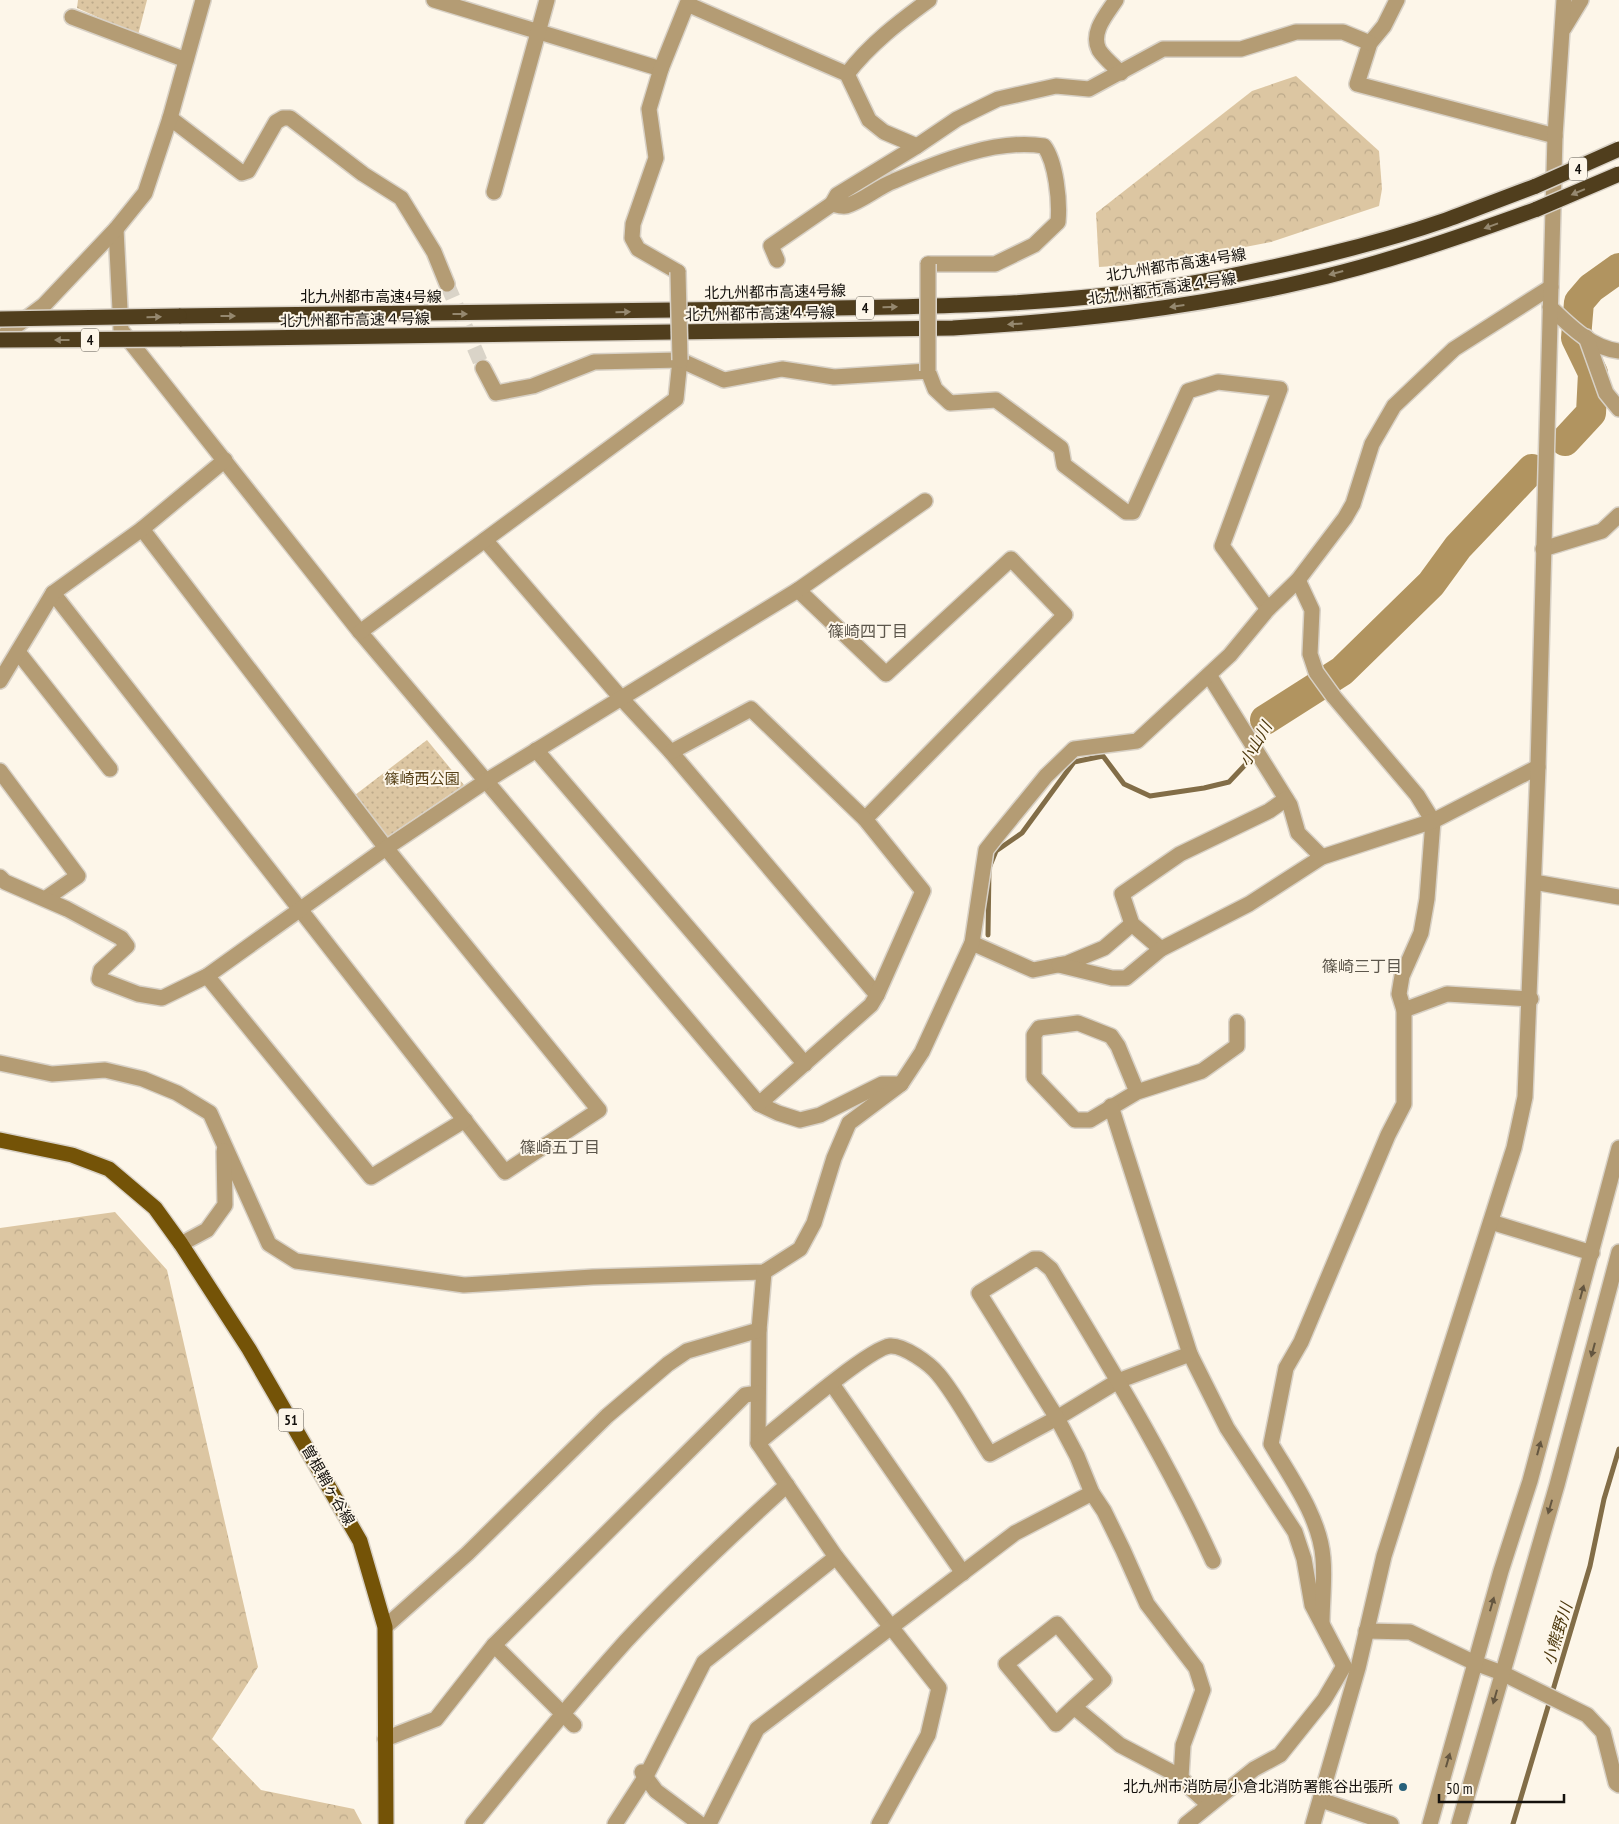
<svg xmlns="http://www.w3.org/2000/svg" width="1619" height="1824" font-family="'PT Sans Narrow','Noto Sans JP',sans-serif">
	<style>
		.grass { fill: url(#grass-dots) }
		.forest { fill: url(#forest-crowns) }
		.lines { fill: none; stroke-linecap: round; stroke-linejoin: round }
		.stream { stroke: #826d47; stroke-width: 5 }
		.river { stroke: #b19460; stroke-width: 30 }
		.minor-tunnel { stroke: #dad4c8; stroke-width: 15; stroke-dasharray: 15 8; stroke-linecap: butt }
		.minor-casing { stroke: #d8d1c6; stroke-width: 18 }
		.major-casing { stroke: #d8d1c6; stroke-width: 18 }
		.highway-casing { stroke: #d8d1c6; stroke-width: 18 }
		.minor { stroke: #b49c74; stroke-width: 15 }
		.major { stroke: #745307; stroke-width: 15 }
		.highway { stroke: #503e1d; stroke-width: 15 }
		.minor-bridge-casing { stroke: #d8d1c6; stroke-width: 18; stroke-linecap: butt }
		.highway-bridge-casing { stroke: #d8d1c6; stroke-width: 18; stroke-linecap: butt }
		.minor-bridge { stroke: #b49c74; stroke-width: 15 }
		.highway-bridge { stroke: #503e1d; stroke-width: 15 }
		.oneway { fill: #95886f }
		.oneway2 { fill: #645640 }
		.poi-dot { fill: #27607a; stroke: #fdf6e9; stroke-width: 2 }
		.labels { text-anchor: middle; stroke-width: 4; stroke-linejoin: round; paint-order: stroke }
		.shield { fill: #fdf6e9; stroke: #5a564f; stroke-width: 1 }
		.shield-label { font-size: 14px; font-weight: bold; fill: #14110d }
		.street-label { font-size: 15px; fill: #14110d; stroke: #fdf6e9 }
		.park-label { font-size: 15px; fill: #564017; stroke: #fdf6e9 }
		.poi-label { font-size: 15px; fill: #14110d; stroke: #fdf6e9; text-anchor: end }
		.neighbourhood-label { font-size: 16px; fill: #5d574c; stroke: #fdf6e9 }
		.water-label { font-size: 16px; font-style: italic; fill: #4c370c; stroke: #fdf6e9 }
	</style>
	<defs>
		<pattern id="grass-dots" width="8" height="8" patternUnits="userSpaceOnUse" patternTransform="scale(1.25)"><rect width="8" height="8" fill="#dcc6a2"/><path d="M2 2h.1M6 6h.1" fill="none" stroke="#bca98a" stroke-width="1.8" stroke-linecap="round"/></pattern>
		<pattern id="forest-crowns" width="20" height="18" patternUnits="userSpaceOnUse" patternTransform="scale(1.25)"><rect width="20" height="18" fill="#dcc6a2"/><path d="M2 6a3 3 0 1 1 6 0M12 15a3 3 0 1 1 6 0" fill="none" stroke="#bca98a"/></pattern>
	</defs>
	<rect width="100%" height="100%" fill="#fdf6e9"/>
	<g class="grass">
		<path d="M78,0H147L138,35L77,8Z"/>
		<path d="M427,740L464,785L387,837L355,795Z"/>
	</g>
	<g class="forest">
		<path d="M1296,76L1379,151L1382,189L1379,206L1271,242L1162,263L1099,267L1096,213L1252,91Z"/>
		<path d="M115,1212L167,1270L258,1667L212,1739L261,1790L354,1809L362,1824H0V1228Z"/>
	</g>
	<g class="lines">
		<g class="stream">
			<path d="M988,935L989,868L996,851L1022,833L1074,762L1103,756L1124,784L1150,796L1204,788L1229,782L1245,765L1265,720"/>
			<path d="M1513,1824L1590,1566L1604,1499L1619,1449"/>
		</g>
		<g class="river">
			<path d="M1565,441L1591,413L1593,373L1576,338L1579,302L1591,288L1619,268"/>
			<path d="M1265,720L1342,671L1431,584L1458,547L1532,469"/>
		</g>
		<path class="minor-tunnel" d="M447,284L483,368"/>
		<g class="minor-casing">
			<g id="minor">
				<path d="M434,0L661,69"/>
				<path d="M1116,0C1107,14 1090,32 1099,50C1104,58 1115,67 1121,73"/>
				<path d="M1397,0L1384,26L1370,43L1357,84L1555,136"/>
				<path d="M72,17L186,60"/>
				<path d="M1564,28L1581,0"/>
				<path d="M847,74C870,44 899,22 929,0"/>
				<path d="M170,118L242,173L248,171L276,122L283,118H290L363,174L401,198L434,252L447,284"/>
				<path d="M494,192L547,0"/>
				<path d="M116,229L121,330L360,632L759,1104L778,1113L800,1120L820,1115L882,1084H901"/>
				<path d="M777,260L771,246L832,204"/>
				<path d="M928,264H995L1034,245L1058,222C1060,201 1056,162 1044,146C997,138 938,162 894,181C878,187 863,201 846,206C842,207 836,205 832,204L837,195L917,146L957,119L998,99L1056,86L1089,89L1163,49H1241L1296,32H1343L1370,43"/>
				<path d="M678,272L638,249L632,238L633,224L656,158L649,109L661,69L687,4L847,74L869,120L884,132L917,146"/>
				<path d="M1550,307C1569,325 1591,348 1619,351"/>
				<path d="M1586,337L1606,393L1619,409"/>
				<path d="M0,338L44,305L116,229L145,193L170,118L203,0"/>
				<path d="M483,368L496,393L533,386L594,362L680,360L724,380L782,369L834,377L928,371L935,389L950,403L996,400L1061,448L1064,465L1126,512H1133L1188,391L1218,382L1280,389L1222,546L1268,609"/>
				<path d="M485,540L621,698L671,752L877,995"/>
				<path d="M1543,549L1602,531L1619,515"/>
				<path d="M1298,580L1312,610L1310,654L1316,672L1334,697L1417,795L1433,821L1427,899L1421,933L1402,976L1399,994L1404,1010L1447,994L1531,999"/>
				<path d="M798,590L886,674L1011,559L1065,615L865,819"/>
				<path d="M53,593L505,1172L599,1110L386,848L142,529"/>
				<path d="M360,632L676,399L680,360"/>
				<path d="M18,652L110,769"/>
				<path d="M1209,675L1290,805L1298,833L1322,857"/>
				<path d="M0,681L53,593L142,529L225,460"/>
				<path d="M536,750L805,1064"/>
				<path d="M671,752L751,709L865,819L923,891L877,995L871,1005L759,1104"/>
				<path d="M0,771L78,876L45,899"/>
				<path d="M0,877L5,882L67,909L121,938L127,946L101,970L99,979L138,994L162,998L207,976L386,848L486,781L798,590L925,501"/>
				<path d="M1534,882L1619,897"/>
				<path d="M972,943L1033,970L1068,963L1104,948L1132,924"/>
				<path d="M1161,949L1132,924L1122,894L1180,854L1269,811L1286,799"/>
				<path d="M1059,965L1112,978H1126L1161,949L1249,904L1322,857L1433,821L1538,767"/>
				<path d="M207,976L371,1177L465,1120"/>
				<path d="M0,1063L52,1074L105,1070L143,1079L177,1093L210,1113L269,1244L296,1261L464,1285L593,1277L764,1272L800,1249L814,1223L834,1158L849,1123L901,1084L922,1052L972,943L986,850L997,836L1046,776L1074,749L1137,741L1230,655L1268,609L1298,580L1345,518L1353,504L1372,444L1394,406L1454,349L1551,287"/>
				<path d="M1137,1092L1118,1046L1111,1036L1078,1023L1039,1028L1034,1035V1077L1075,1120H1090L1137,1092L1202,1071L1237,1046V1022"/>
				<path d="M1111,1106L1190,1354L1227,1428L1295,1532L1304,1559L1312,1605L1344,1666"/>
				<path d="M1491,1222L1592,1253"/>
				<path d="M181,1244L207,1230L225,1205L224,1151"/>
				<path d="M764,1272L759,1330L758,1443L836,1557L939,1688L928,1735L879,1824"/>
				<path d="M832,1384L963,1573"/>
				<path d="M758,1443C779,1426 869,1348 890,1346C904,1345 930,1364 938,1374C956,1395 974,1430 990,1454L1057,1418L1118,1381L1190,1354"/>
				<path d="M1322,1623C1322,1602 1325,1580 1323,1558C1320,1518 1291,1478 1271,1444L1286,1368L1301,1342L1388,1135L1404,1104V1010"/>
				<path d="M385,1627L467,1554L607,1416L668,1364L687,1351L759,1330"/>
				<path d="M1366,1631L1410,1632L1475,1663L1502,1673L1587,1715L1603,1732L1616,1783L1619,1785"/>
				<path d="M494,1645L574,1725"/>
				<path d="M1074,1707L1056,1724L1006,1664L1057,1624L1104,1680L1074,1707L1120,1745L1181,1777"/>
				<path d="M385,1739L436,1719L494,1645L745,1395L758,1393"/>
				<path d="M642,1772L656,1791L700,1824"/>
				<path d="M1321,1800L1391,1824"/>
				<path d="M1208,1804L1188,1786L1181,1777L1183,1745L1203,1690L1196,1668L1147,1604L1123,1550L1104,1511L1092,1493L1077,1456L1057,1418L979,1293L1034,1259H1039L1051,1269C1108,1364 1167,1459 1213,1561"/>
				<path d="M473,1824C523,1762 573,1700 626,1641C677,1586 732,1535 787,1485"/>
				<path d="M615,1824L646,1776L704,1662L836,1557"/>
				<path d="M709,1824L757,1729L1015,1533L1092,1493"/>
				<path d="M1186,1824L1254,1769L1280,1755L1324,1700L1344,1666"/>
				<path d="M1313,1824L1358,1668L1384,1556L1514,1148L1525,1097L1538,767L1555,136L1564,0"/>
				<path d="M1430,1824L1501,1571L1530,1481L1619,1148"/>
				<path d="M1459,1824L1557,1485L1619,1252"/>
			</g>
		</g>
		<g class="major-casing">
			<path id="major" d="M0,1140L72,1155L109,1169L155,1208L181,1244L249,1349L360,1541L385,1627L386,1824"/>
		</g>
		<g class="highway-casing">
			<g id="highway">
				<path d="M179,316C372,315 565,313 758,309C908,307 1058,308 1205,281C1286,265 1368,247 1446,220C1476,209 1506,197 1536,186"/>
				<path d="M180,339L953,328C1071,321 1187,309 1302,282C1382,264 1460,237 1537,209"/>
			</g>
		</g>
		<use href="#minor" class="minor"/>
		<use href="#major" class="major"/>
		<use href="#highway" class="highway"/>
		<g class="minor-bridge-casing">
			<g id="minor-bridge">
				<path d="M678,272L680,360"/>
				<path d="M928,371V264"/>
			</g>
		</g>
		<g class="highway-bridge-casing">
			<g id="highway-bridge">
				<path d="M1536,186L1619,149"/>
				<path d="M1537,209L1619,174"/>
				<path d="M0,319L179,316"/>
				<path d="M0,340L180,339"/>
			</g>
		</g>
		<use href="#minor-bridge" class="minor-bridge"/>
		<use href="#highway-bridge" class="highway-bridge"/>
	</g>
	<defs><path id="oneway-solid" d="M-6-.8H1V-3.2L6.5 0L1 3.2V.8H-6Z" transform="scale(1.25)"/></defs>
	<g class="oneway">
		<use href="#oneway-solid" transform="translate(1578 192) rotate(157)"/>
		<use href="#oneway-solid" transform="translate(1491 226) rotate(160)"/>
		<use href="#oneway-solid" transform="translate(1336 273) rotate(165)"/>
		<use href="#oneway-solid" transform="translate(1177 306) rotate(172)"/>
		<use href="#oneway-solid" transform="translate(890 307) rotate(-1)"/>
		<use href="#oneway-solid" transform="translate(623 312) rotate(-1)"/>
		<use href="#oneway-solid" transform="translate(460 314)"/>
		<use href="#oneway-solid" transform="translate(228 316)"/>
		<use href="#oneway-solid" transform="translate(154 317) rotate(-1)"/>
		<use href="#oneway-solid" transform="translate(1015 324) rotate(177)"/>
		<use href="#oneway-solid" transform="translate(62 340) rotate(180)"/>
	</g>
	<g class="oneway2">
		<use href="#oneway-solid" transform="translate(1582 1292) rotate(-75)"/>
		<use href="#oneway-solid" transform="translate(1593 1350) rotate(105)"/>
		<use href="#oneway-solid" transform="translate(1539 1448) rotate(-75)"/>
		<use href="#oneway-solid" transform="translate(1550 1507) rotate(106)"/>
		<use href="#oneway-solid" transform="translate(1492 1604) rotate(-74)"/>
		<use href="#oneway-solid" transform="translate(1495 1697) rotate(106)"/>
		<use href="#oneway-solid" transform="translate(1448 1760) rotate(-74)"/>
	</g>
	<circle class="poi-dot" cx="1403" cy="1787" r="5"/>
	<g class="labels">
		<g class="shield">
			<rect x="1569" y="157.5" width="18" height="23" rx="4"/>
			<rect x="856" y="296.5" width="18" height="23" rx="4"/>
			<rect x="81" y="328.5" width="18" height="23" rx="4"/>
			<rect x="278.5" y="1408.5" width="25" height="23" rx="4"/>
		</g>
		<g class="shield-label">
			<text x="1578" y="174">4</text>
			<text x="865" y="313">4</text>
			<text x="90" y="345">4</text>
			<text x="291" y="1425">51</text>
		</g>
		<g class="street-label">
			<text transform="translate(1176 265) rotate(-9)" y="5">北九州都市高速4号線</text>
			<text transform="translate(1162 289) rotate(-8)" y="5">北九州都市高速４号線</text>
			<text transform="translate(775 292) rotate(-1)" y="5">北九州都市高速4号線</text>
			<text x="371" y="302">北九州都市高速4号線</text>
			<text transform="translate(760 314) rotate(-1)" y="5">北九州都市高速４号線</text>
			<text transform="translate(355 320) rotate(-1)" y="5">北九州都市高速４号線</text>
			<text transform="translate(328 1485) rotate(60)" y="5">曽根鞘ヶ谷線</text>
		</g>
		<g class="park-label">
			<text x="422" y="784">篠崎西公園</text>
		</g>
		<g class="poi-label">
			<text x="1393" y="1792">北九州市消防局小倉北消防署熊谷出張所</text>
		</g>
		<g class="neighbourhood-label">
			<text x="868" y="637">篠崎四丁目</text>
			<text x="1362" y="972">篠崎三丁目</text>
			<text x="560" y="1153">篠崎五丁目</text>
		</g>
		<g class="water-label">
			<text transform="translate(1255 744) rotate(-60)" y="6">小山川</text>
			<text transform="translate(1557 1634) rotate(-73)" y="6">小熊野川</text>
		</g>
	</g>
	<path d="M1439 1794v8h125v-8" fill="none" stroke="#14110d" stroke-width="2.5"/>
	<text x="1446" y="1794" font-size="15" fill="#14110d" stroke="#fdf6e9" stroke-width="4" paint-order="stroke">50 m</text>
</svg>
